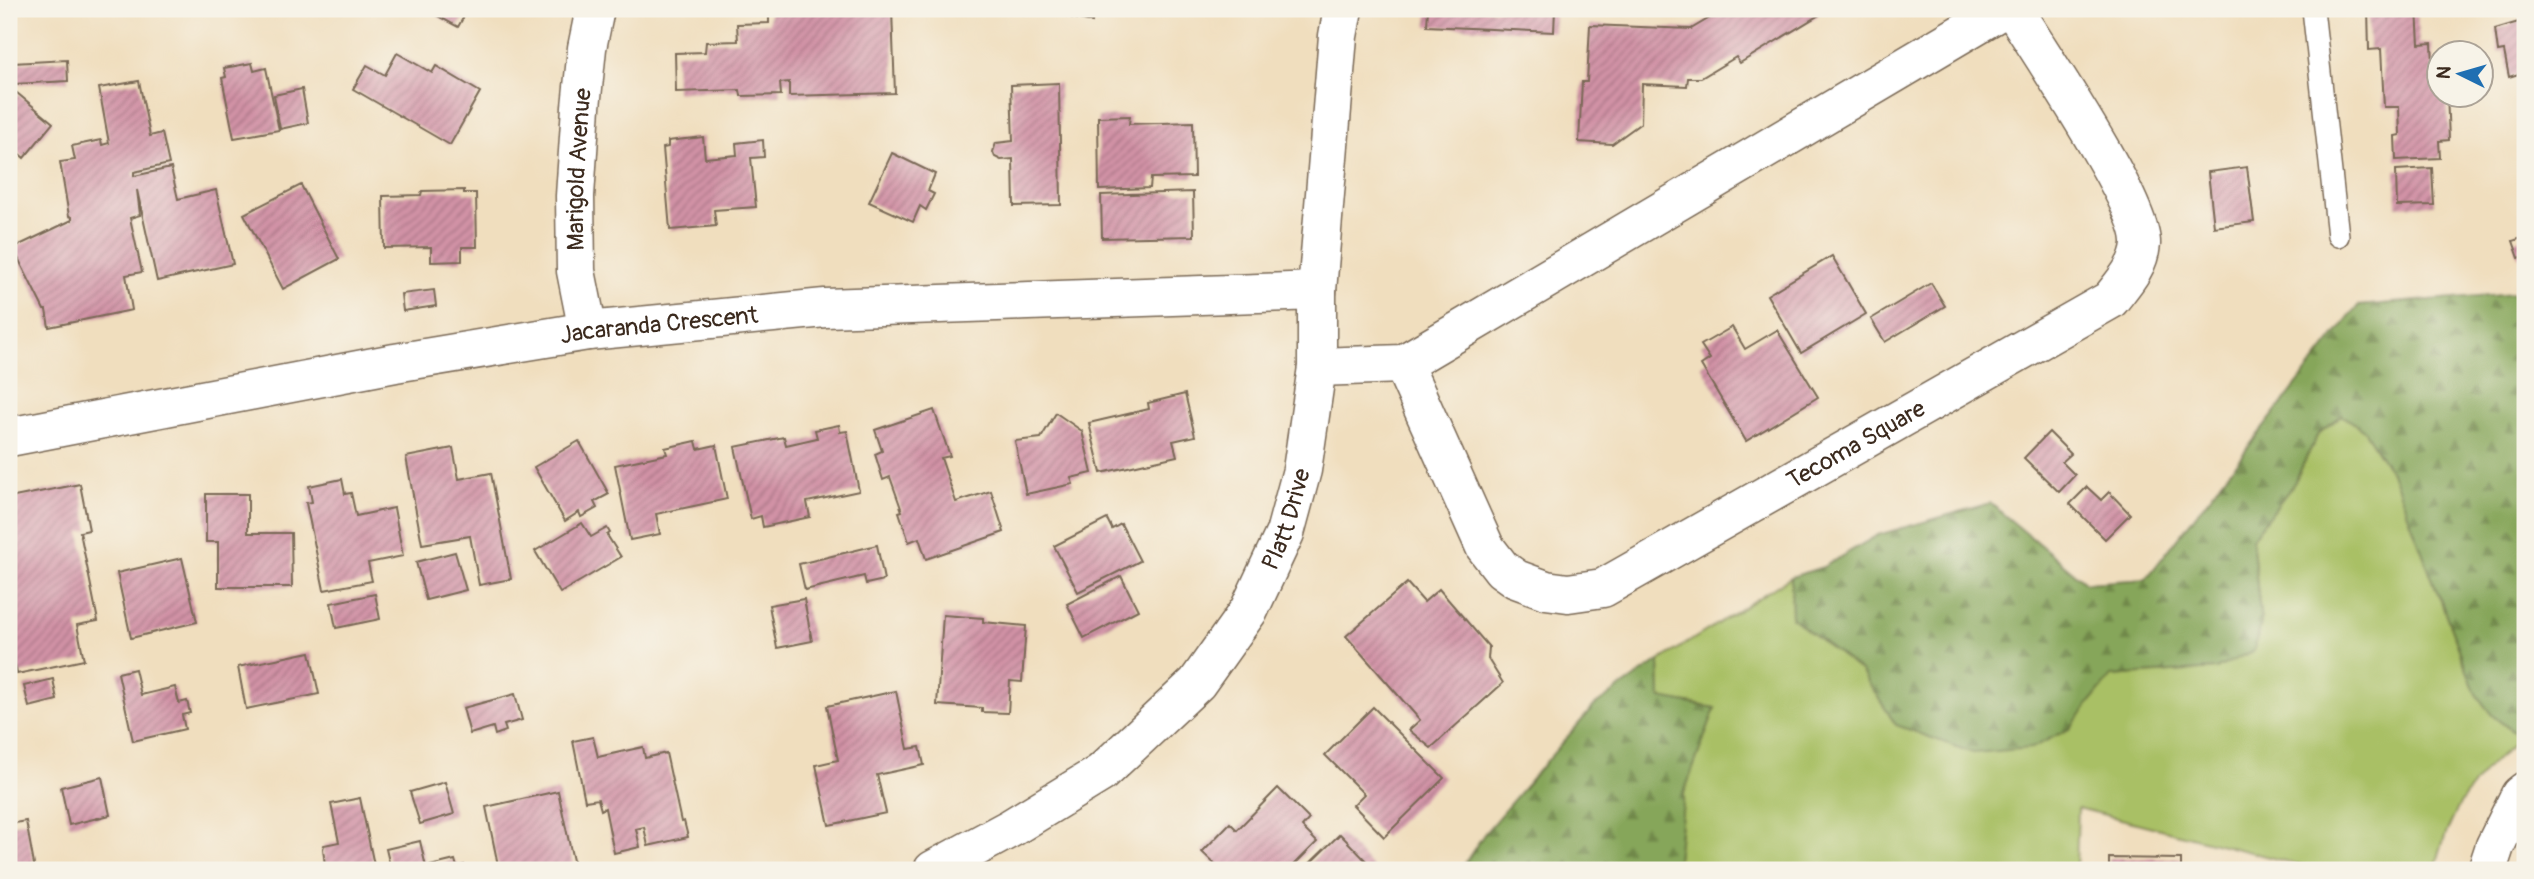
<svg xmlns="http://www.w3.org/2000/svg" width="2534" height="879" font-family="Pangolin,sans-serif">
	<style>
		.grass { fill: #a9c065; stroke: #727542; stroke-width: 2 }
		.forest { fill: url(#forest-firs); stroke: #60683c; stroke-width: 2 }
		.building { fill: url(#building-hatch) }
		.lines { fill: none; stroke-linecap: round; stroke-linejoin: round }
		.service-casing { stroke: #7a6956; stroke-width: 24 }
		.minor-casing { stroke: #7a6956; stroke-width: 41 }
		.tertiary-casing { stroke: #7a6956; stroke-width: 41 }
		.service { stroke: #fff; stroke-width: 21 }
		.minor { stroke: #fff; stroke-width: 38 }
		.tertiary { stroke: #fff; stroke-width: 38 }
		.labels { text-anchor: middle; stroke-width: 6; stroke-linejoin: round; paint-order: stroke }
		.street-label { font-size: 24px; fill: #3b2a1e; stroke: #f7f3e8 }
	</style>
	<defs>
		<pattern id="forest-firs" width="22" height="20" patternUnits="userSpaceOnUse" patternTransform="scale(1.75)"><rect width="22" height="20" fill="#86a65a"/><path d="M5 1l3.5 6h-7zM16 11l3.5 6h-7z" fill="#6f874a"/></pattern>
		<pattern id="building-hatch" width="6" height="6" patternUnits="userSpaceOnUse" patternTransform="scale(1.75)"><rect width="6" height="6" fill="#d192a6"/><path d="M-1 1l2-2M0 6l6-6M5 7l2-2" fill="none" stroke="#ab7787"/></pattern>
	</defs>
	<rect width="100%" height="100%" fill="#f7f3e8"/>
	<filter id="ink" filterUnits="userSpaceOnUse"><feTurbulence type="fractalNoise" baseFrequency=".0143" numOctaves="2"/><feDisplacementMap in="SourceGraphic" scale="14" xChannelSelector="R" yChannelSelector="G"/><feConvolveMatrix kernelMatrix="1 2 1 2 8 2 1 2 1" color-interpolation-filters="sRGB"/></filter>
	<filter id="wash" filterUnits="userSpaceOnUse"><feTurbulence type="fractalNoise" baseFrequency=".00686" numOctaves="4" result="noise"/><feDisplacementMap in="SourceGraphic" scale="28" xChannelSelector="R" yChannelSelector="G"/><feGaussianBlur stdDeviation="1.57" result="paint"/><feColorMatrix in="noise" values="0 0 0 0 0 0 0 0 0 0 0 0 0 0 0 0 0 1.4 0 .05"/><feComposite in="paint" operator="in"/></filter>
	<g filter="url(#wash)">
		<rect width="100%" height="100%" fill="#f0debe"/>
		<path class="grass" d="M2342,415L2364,430L2394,477L2476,694L2492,715L2521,738C2473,775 2449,811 2435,870H2320L2078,808L2076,870H1676L1684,793L1715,708L1660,698L1659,661L1791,577L1792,618L1861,671L1896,725L2069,729L2111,676L2216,669L2261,623L2252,538L2294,483L2318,434Z"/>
		<g class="forest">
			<path d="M2525,292V735L2521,738L2492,715L2476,694L2394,477L2364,430L2342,415L2318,434L2294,483L2252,538L2261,623L2254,650L2216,669L2111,676L2069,729L2032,748L1973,753L1896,725L1861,671L1792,618L1791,577L1823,567L1878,535L1990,503L2086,583L2146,579L2358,306Z"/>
			<path d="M1659,661L1660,698L1715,708L1684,793L1676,870H1463L1467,860L1484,834L1594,706Z"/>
		</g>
		<g id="blocks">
			<g class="building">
				<path d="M425,9H476L473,14L467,11L458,27Z"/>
				<path d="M769,9L892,10L895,93L789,96V82L780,83L781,95L741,96L740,90L676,92L675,53L705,52L706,42L738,41L737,24L769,23Z"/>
				<path d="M1036,9H1094L1092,22Z"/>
				<path d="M1428,9H1555L1554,32L1427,26Z"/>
				<path d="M1725,9H1816L1819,15L1740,63L1736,57L1701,78H1688L1687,86L1642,84L1641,123L1612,144L1579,142L1582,82H1587L1590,25L1691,29Z"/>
				<path d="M2368,9H2417L2419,44L2432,43L2434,86H2440V94H2447L2449,140L2439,141L2440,158L2396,160L2395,136L2400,135L2399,107H2384L2381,49L2369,50Z"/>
				<path d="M2525,20V72L2509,77L2504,51L2498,52L2495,29Z"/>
				<path d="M397,53L432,73L436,66L480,92L450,145L353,89L367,65L385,75Z"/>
				<path d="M67,60L68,81L14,84L13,63Z"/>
				<path d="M252,63L254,71L266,68L279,130L234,138L222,78L226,77L224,68Z"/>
				<path d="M139,81L150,136L162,133L169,164L134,172V176L171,168L178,199L216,190L233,264L157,281L137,190L140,215L130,218L142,272L126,275L132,310L49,327L46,310H44L13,248L72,220V217L69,216L60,162L75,160L72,146L101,140L102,145L109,143L99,88Z"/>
				<path d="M1059,83L1061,205L1014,206L1013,159L1001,160L995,157L993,152L996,143L1013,141L1011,85Z"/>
				<path d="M302,89L308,123L280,129L274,95Z"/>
				<path d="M17,93L53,123L24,158L9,145V103Z"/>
				<path d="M1130,116L1129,124L1193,122L1194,177L1151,178L1150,188L1099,190L1098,117Z"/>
				<path d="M703,137L705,158L737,155L736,143L763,140L764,157L751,158L756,207L714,210L716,226L670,230L663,148L668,147V141Z"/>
				<path d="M892,153L935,174L928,191L934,194L926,210L920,206L913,222L869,202Z"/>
				<path d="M2247,167L2254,222L2214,227L2208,172Z"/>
				<path d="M2432,168L2434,205L2397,206L2396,170Z"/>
				<path d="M301,185L339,259L283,289L244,214Z"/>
				<path d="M464,190V193H476L477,247H462V261L431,262V247L384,248L383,196L421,195L422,191Z"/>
				<path d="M1193,192L1194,236L1102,238L1101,195Z"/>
				<path d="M2525,237V256L2519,258L2513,241Z"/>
				<path d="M1832,256L1866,314L1801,353L1767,295Z"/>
				<path d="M1931,283L1945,306L1885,342L1871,319Z"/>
				<path d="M434,290L436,306L403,311L401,294Z"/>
				<path d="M1732,327L1745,349L1777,330L1818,397L1746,441L1701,365L1710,359L1701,345Z"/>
				<path d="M1185,394L1195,436L1173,441L1177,456L1101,473L1089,423L1149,409L1148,403Z"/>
				<path d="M934,410L950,456L941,458L956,502L991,491L1004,532L926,559L919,538L909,542L899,512L902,511L890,477L883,480L875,454L882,451L875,430Z"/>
				<path d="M1056,413L1082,431L1092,473L1071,478L1073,484L1026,494L1015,441L1041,438Z"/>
				<path d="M839,425L840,432L847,431L859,491L807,502L810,517L763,527L761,516L751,519L735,447L784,437L786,445L817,438L815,430Z"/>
				<path d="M2049,432L2071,454L2062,462L2075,475L2059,492L2024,458Z"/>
				<path d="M579,441L609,494L594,502L597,508L581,517L579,512L565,521L534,467Z"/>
				<path d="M696,441L698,449L716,445L727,499L656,514L660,534L630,540L615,465L667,454L665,448Z"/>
				<path d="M453,448L459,479L491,473L511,579L479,585L470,536L422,544L406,457Z"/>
				<path d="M342,479L345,494L351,493L356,516L394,508L403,556L368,563L372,581L324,590L306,503L312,502L309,486Z"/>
				<path d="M80,484L89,530L80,532L98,621L77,625L84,660L17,674L9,634V498Z"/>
				<path d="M2087,487L2101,500L2109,492L2130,514L2105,539L2070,504Z"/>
				<path d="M206,494H248V533H291L292,587H218V542H206Z"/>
				<path d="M1107,519L1112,529L1121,524L1140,561L1078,592L1054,546Z"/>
				<path d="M582,523L591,537L607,528L610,533L607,535L621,557L560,593L535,551Z"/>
				<path d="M877,545L884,580L866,584L864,576L805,590L799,564Z"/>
				<path d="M455,552L466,590L426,600L416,562Z"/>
				<path d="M182,558L197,622L131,638L117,573Z"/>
				<path d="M1121,576L1138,610L1084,638L1067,604Z"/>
				<path d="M1407,583L1424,602L1439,589L1489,647L1488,659L1503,683L1431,748L1409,730L1420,720L1346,636Z"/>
				<path d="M375,594L380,619L336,628L331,603Z"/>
				<path d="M804,599L812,641L777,648L769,605Z"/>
				<path d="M943,615L983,618V622L1026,626L1022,682L1010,681L1008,713L982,712V708L937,705Z"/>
				<path d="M310,652L319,694L246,709L238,667Z"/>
				<path d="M135,669L141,695L175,687L179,703L187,701L190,713L182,715L185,729L133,741L118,673Z"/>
				<path d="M53,679L57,700L29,707L24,686Z"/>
				<path d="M896,691L908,749L920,747L924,765L877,775L886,813L829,825L816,765L838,760L827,706Z"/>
				<path d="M515,694L522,720L504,725L506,731L495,735L493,727L470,734L463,708Z"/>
				<path d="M1373,707L1444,778L1384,837L1353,805L1364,794L1325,755Z"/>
				<path d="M593,737L598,757L643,747L645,758L666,753L681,822L684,821L688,837L648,846L644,827L636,829L640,847L614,853L605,808L601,810L598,799L585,801L573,741Z"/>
				<path d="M102,777L110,815L69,825L61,787Z"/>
				<path d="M445,782L454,814L420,824L410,792Z"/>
				<path d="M1278,788L1309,819L1302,827L1317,842L1289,870H1221L1202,852L1230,823L1237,830Z"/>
				<path d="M558,791L575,870H499L486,807Z"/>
				<path d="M360,798L375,870H305L325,865L323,849L324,845L339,842L331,804Z"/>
				<path d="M26,821L35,870H9V824Z"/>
				<path d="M1340,834L1375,870H1303Z"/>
				<path d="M420,841L426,867L455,860L457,867L464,865L465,870H391L386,849Z"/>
				<path d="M2109,858L2181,859V870H2109Z"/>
			</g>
		</g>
	</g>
	<g filter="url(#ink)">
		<use href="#blocks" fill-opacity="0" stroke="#7a6956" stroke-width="2"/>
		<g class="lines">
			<g class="service-casing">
				<path id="service" d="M2313,9L2338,236"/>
			</g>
			<g class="minor-casing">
				<g id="minor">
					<path id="s1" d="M588,331L576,271L575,196L581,107L587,48L595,9"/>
					<path id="s2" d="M1403,364L1485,547L1502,569L1516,579L1546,590L1568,593L1603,588L2110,300C2123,283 2139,267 2141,244C2143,204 2039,51 2013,9"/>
					<path d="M1317,367L1403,364L2003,9"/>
					<path id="s3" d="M9,437L395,363L588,331L825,308L1317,291"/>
					<path d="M2487,870L2495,846L2520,795L2525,791"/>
				</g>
			</g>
			<g class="tertiary-casing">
				<g id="tertiary">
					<path id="s4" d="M933,870L1011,828L1101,773L1197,683L1249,610L1285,533L1302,470L1317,367V291L1338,36L1343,9"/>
				</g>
			</g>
			<use href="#service" class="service"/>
			<use href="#minor" class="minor"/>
			<use href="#tertiary" class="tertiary"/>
		</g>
	</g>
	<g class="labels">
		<g class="street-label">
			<text dy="8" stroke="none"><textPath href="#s1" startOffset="163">Marigold Avenue</textPath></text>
			<text dy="8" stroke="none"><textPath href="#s3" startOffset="660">Jacaranda Crescent</textPath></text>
			<text dy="8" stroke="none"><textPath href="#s2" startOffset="626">Tecoma Square</textPath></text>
			<text dy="8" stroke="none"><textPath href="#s4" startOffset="514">Platt Drive</textPath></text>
		</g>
	</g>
	<rect width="2534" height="879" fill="none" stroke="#f7f3e8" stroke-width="35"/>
	<g transform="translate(2460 74) rotate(275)"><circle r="33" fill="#f7f3e8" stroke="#aca397" stroke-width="2"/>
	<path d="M0-5L12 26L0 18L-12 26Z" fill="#1f6fb2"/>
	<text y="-10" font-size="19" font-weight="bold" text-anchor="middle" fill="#3b2a1e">N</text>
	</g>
</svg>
